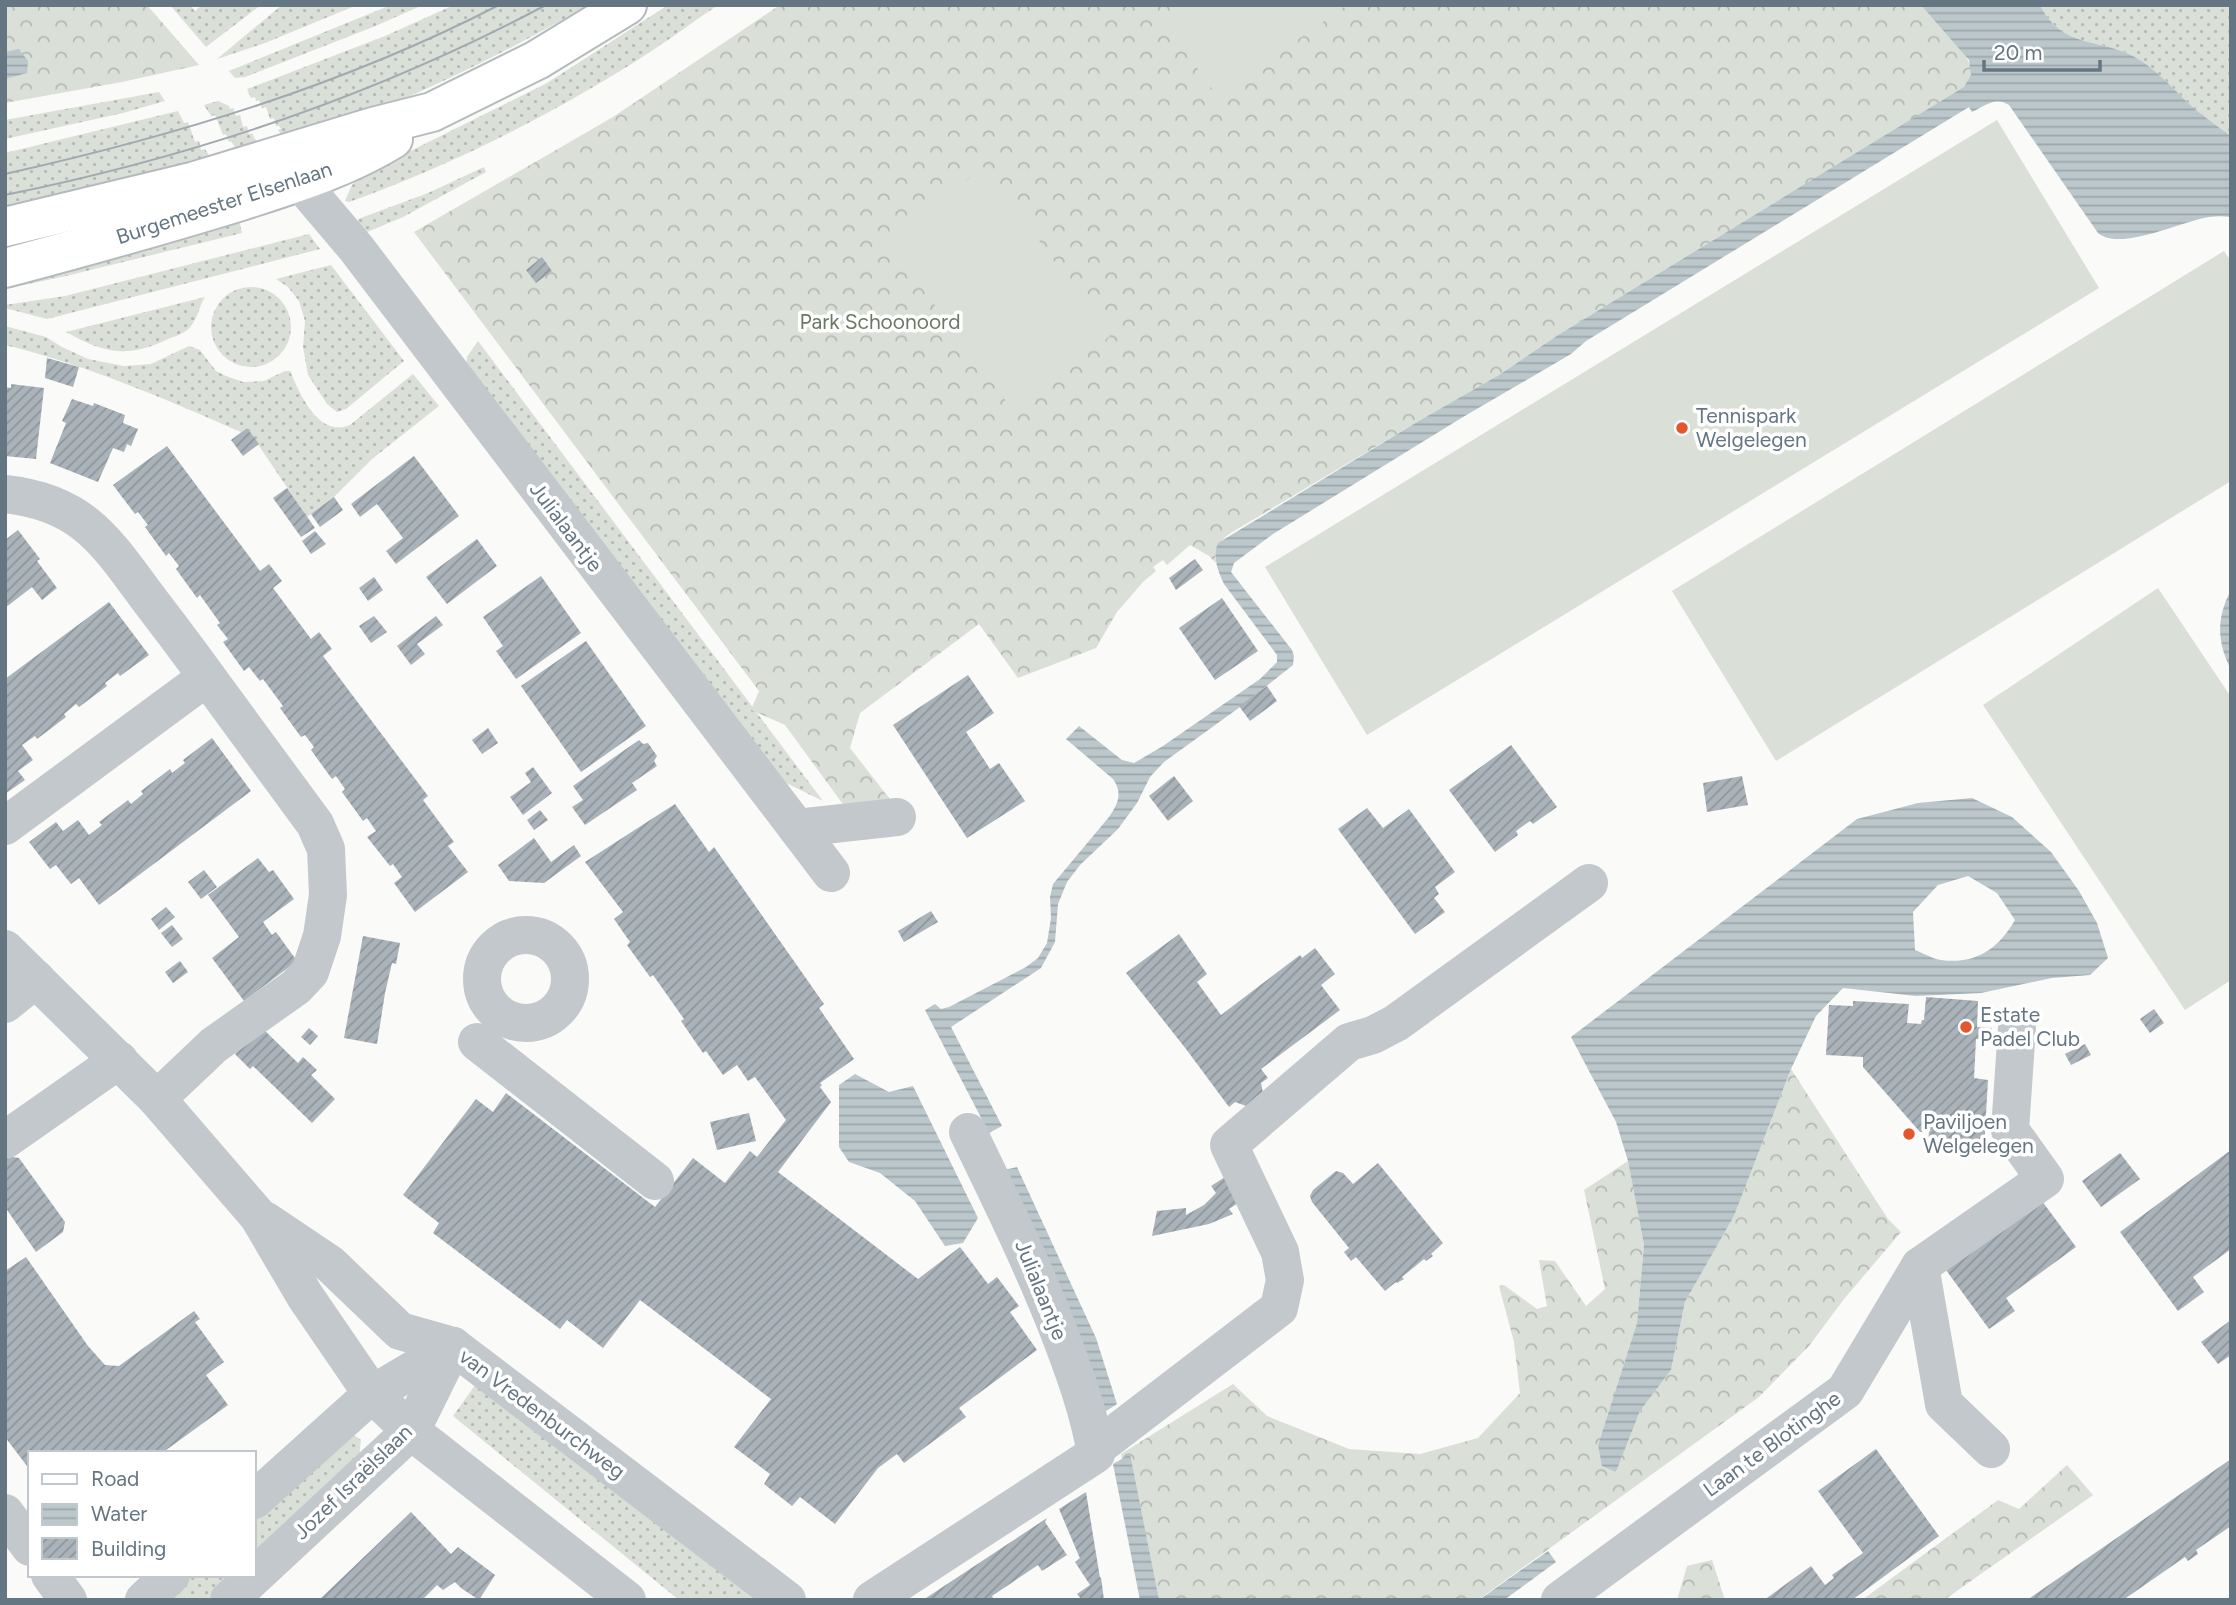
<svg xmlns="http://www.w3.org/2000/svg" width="2236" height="1605" font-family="Figtree,sans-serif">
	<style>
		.grass { fill: url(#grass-dots) }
		.forest { fill: url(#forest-crowns) }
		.pitch { fill: #dadfd7 }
		.water { fill: url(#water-rules); fill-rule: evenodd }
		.building { fill: url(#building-hatch) }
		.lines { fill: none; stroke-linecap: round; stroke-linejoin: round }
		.major-casing { stroke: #b5babe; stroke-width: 42 }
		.minor { stroke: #c3c8cc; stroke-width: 38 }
		.major { stroke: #fff; stroke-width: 38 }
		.tram { stroke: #a2aab0; stroke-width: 2 }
		.poi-dot { fill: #e4572e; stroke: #fff; stroke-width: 2.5 }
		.labels { text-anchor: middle; stroke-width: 7; stroke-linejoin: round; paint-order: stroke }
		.street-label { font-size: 21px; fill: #657683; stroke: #fff }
		.park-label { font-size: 21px; fill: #687a64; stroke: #fff }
		.poi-label { font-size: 21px; fill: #657683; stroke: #fff; text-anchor: start }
	</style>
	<defs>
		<pattern id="grass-dots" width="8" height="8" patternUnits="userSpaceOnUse" patternTransform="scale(1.75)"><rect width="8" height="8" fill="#dadfd7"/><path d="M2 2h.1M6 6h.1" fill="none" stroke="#b4b9b4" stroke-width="1.8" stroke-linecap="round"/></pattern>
		<pattern id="forest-crowns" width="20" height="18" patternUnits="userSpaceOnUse" patternTransform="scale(1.75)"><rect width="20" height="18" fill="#dadfd7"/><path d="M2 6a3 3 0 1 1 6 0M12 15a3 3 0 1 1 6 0" fill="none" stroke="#b4b9b4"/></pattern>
		<pattern id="water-rules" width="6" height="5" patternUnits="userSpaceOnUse" patternTransform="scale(1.75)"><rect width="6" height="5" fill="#bbc7cb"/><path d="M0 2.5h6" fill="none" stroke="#9ca6aa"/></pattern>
		<pattern id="building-hatch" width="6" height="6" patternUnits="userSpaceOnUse" patternTransform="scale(1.75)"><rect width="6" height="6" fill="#aab3b9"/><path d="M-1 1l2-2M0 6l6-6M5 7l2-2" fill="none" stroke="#8e969c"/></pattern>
	</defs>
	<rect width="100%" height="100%" fill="#fafaf8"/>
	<g class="grass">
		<path d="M170,5H190L195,11L202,5H261L206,47Z"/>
		<path d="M282,5H357L265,43L217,59Z"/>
		<path d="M391,5H423L373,27L245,77L235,78L229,71Z"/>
		<path d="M454,5H588C523,43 456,77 387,106C355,119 321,130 287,143L278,130L281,129L279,126H276L274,118L270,119L266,107L262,108L259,100L256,101L255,97L251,98L247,89L250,88L385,36Z"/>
		<path d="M668,5H718C690,24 662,45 633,63C543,119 449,166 349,202L345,201L352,185L364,174L547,83Z"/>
		<path d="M2040,5H2231V136C2215,124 2198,113 2184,99C2169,84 2154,68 2135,57C2097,37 2062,49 2040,5Z"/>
		<path d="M159,92L165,101L123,113L5,139V120Z"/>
		<path d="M218,101L229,106L230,109L233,108L236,116L240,115L243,127L247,126L249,134H253L254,138L262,146L241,157L231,141L229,142L226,134L223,135L215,115L211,116L204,105Z"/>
		<path d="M178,111L184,123L188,122L195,142L199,141L201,150L205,149L215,165L5,214V153Z"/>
		<path d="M484,167L486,172L403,217L360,235L358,219L428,193Z"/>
		<path d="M237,212L242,233L66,276L5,289V278Z"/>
		<path d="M309,234L320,249L47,319L5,308V305L65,296Z"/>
		<path d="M331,265L404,361L346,409L337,412L327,404L308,375L303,347L305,321L299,301L288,287L276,279Z"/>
		<circle cx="251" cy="327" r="40"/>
		<path d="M205,297C199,306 198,318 191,326C186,333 176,336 168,339C127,359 104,353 66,332Z"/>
		<path d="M5,326L46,337L62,347L88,359L124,366L151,364L189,346L200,350L216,371L226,376L243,382L264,381L285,371H290C300,394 318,438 350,425L413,374L439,406L372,459L334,497L307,517L247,428L241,432C163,398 84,364 5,345Z"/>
		<path d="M478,341L823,801L786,783L466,368L467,357Z"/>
		<path d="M478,1381L763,1600H679L453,1416Z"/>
		<path d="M350,1432L361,1440L359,1456L254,1555V1515Z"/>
		<path d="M191,1575H233L207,1600H165Z"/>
	</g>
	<g class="forest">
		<path d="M5,5H147L199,65L122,82L5,103Z"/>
		<path d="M780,5H1921C1934,20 1976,56 1971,76C1969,86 1960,90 1952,95L1558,335L1499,375L1417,422L1229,534C1217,544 1214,548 1216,563L1209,556L1190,545L1167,565L1163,560L1153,567L1156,571L1143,582L1117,612L1096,648L1018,678L979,624L860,713L850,748L896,807H845L785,725L751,710L759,691L414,232L613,117Z"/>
		<path d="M1791,1069L1888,1219L1901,1232L1844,1299L1809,1346L1759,1397L1478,1600H1146L1121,1454L1233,1384L1267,1416L1349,1449L1420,1454L1478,1438L1520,1393L1514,1342L1499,1286L1504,1285L1537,1309L1547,1306L1539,1260L1555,1261L1586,1306L1605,1289L1584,1190L1628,1161L1644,1245L1637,1323L1598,1445L1616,1472L1640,1411L1671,1370L1685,1302L1734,1216Z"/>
		<path d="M2067,1465L2093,1495L1944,1600H1862L1998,1500L2019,1509Z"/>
		<path d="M1712,1560L1725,1600H1677L1687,1566Z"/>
	</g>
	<g class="pitch">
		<path d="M1180,5H1347L1217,96L1162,17Z"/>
		<path d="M1997,120L2099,288L1367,735L1265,567Z"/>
		<path d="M984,167L1110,336L1012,409L886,240Z"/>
		<path d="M2224,251L2231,261V481L1776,761L1672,591Z"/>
		<path d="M2158,588L2231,697V980L2185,1010L1983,705Z"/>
	</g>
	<g class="water">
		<path d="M1921,5H2040C2062,49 2097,37 2135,57C2154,68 2169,84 2184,99C2198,113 2215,124 2231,136V217C2223,216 2216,216 2209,217C2182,221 2120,252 2098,233L2009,105C1996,96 1984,106 1972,112L1969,107L1586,341L1571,354L1463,417L1273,534L1234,563L1231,572L1292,650L1294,656L1293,665L1240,707L1164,762L1150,777L1137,803L1118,829L1080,865L1067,882L1058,904L1055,942L1041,968L951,1027L1002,1126L989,1133L925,1010L935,1004L941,1009L949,1007L1026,967L1038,958L1047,943L1051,918L1050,897L1053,884L1109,817C1118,804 1123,793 1113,779L1066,739L1079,726L1122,760L1134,763L1163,746L1260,679L1277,662V655L1224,584C1218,571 1212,557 1218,543L1417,422L1499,375L1558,335L1964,87L1971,75L1969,60Z"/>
		<path d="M19,49L28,61L27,73L5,79V52Z"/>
		<path d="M2231,590V670C2217,642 2216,618 2231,590Z"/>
		<path d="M1972,798L2012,817L2051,852L2079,891L2097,923L2108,958L2090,975L2052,978L1981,993L1916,996L1843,988L1816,1016L1791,1069L1734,1216L1685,1302L1671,1370L1640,1411L1616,1472L1602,1466L1598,1445L1637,1323L1644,1245L1628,1161L1616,1122L1571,1037L1857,819L1918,803ZM1968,876L1997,893L2015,920C1999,948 1976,965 1941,960C1933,959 1923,953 1915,950L1913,912L1938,885Z"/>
		<path d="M855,1074L889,1092L913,1086L978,1218L963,1243L945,1246L915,1201L880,1173L849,1162L839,1147V1085Z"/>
		<path d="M1017,1167L1096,1338L1117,1404L1103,1413L1000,1171Z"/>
		<path d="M1130,1454L1159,1600H1140L1113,1464Z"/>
		<path d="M1548,1551L1556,1562L1504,1600H1479Z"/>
	</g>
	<g class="building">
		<path d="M542,257L552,271L536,283L526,270Z"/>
		<path d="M47,358L79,367L73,387L45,378Z"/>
		<path d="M11,384L44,388L36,459L5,456V387L11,388Z"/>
		<path d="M72,399L93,406L94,403L125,415L123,423L138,429L131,446L127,444L124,452L113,448L98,482L50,463L66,423L62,421Z"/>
		<path d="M247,428L259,444L243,456L231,440Z"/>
		<path d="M167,446L260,571L269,564L282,581L273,588L311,639L319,632L332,649L323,656L428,796L423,800L454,842L448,846L468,872L415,912L394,883L402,877L393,864L390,866L367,837L376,831L367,818L363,821L342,792L345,789L336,776L332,779L311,750L314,747L305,735L301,737L280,708L283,706L263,679L260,681L249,667L244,671L223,642L228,639L217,625L220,623L200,595L197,598L176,569L179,566L169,553L166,556L145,527L148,525L138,512L135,514L113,485Z"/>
		<path d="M414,456L459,516L396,564L386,551L403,538L377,504L360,517L351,504Z"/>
		<path d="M287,488L315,528L301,537L273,498Z"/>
		<path d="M334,497L343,510L320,527L311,514Z"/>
		<path d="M18,530L40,559L37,561L57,588L42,600L32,587L5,608V540Z"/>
		<path d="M315,531L326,544L311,554L302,541Z"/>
		<path d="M477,539L497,566L447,604L426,577Z"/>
		<path d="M1195,559L1203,570L1176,590L1169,578Z"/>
		<path d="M541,576L581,633L516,679L496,651L503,646L483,617Z"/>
		<path d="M374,577L383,590L368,601L359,588Z"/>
		<path d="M1222,598L1258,651L1215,680L1179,628Z"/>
		<path d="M109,602L149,655L120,676L118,673L105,683L107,686L79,707L76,704L64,714L66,717L37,739L35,736L22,745L33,760L18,771L25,780L5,794V679Z"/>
		<path d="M374,616L387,632L371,643L359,626Z"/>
		<path d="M436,616L443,625L417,644L425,654L411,665L397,646Z"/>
		<path d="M586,641L646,726L581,772L521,686Z"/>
		<path d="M968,675L994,713L966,732L990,769L999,763L1025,801L967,838L893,725Z"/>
		<path d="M1267,686L1277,701L1250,721L1239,706Z"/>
		<path d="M488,728L498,743L482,754L472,740Z"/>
		<path d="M212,738L251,791L99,905L79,878L71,884L56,865L50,869L29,842L56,822L63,831L78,820L89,835L102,825L99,822L128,800L131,804L143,794L141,791L170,769L172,773L185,763L183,760Z"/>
		<path d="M639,740L643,744L648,743L657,756L654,761L657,766L632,783L637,790L585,825L572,807L583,800L573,786Z"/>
		<path d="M1511,745L1557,807L1533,824L1530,821L1516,831L1518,835L1495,852L1449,790Z"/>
		<path d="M533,767L552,793L523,815L510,797L531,782L525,773Z"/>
		<path d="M1174,776L1193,801L1168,821L1149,796Z"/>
		<path d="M1742,776L1748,805L1707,812L1703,783Z"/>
		<path d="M675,804L709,852L714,847L824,1004L819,1008L854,1059L820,1083L822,1085L820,1087L831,1102L778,1172L918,1279L960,1247L988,1284L997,1277L1019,1306L1010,1312L1037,1350L959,1408L966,1417L904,1463L897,1454L878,1468L835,1524L800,1497L792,1506L764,1484L770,1474L734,1447L771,1399L640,1300L603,1348L567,1320L560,1329L433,1233L439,1223L403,1195L476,1099L493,1112L506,1093L655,1207L693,1158L725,1183L750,1151L757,1157L786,1120L755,1077L748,1081L737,1065L723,1075L706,1051L703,1053L681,1021L684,1019L653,975L650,977L627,945L630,942L614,919L623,912L585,862Z"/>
		<path d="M1367,808L1383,828L1409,809L1455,872L1435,887L1439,894L1434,898L1445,912L1415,934L1338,829Z"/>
		<path d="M540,810L548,820L534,830L527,820Z"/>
		<path d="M534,838L551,862L574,845L581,856L544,883L509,881L498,865Z"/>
		<path d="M258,858L269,872L273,870L294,899L263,922L272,935L276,932L297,961L244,1001L212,958L239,937L208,895Z"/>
		<path d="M204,870L217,887L201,899L188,882Z"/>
		<path d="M166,907L175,917L159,930L151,919Z"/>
		<path d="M931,911L938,922L904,942L898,931Z"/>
		<path d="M172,925L183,939L172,947L161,933Z"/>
		<path d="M1179,934L1207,974L1197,982L1221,1015L1300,955L1302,958L1315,948L1335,974L1321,985L1340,1010L1261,1069L1268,1078L1261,1083L1263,1093L1249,1107L1235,1102L1229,1107L1186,1049L1126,973Z"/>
		<path d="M363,936L400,943L396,964L392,963L385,993L377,1044L344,1038Z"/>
		<path d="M180,961L188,972L173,983L165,972Z"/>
		<path d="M1926,997L1978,1001L1977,1027L1992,1028L1990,1040L1976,1039L1974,1078L1988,1080L1984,1148L1928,1145L1929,1132H1920L1863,1067V1057L1826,1055L1829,1005L1853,1006V1001L1909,1004L1907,1023L1921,1024L1922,1020H1924Z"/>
		<path d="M2154,1009L2164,1023L2150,1033L2140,1019Z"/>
		<path d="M261,1027L298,1063L303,1057L317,1070L311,1075L335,1099L312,1123L253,1066L250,1069L235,1054Z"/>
		<path d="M309,1028L318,1036L310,1045L301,1037Z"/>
		<path d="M2085,1044L2091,1055L2071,1065L2065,1054Z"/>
		<path d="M749,1113L756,1141L717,1150L710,1122Z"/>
		<path d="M2231,1150V1249L2193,1277L2204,1292L2178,1311L2120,1232Z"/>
		<path d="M2120,1153L2140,1179L2101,1207L2082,1181Z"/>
		<path d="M8,1156L19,1158L65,1222L63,1232L36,1252L5,1207V1158Z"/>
		<path d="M1378,1163L1443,1243L1431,1254L1433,1256L1426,1261L1424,1259L1402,1277L1404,1279L1397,1283L1396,1282L1385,1291L1356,1257L1351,1261L1344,1252L1349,1248L1312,1202L1310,1196L1313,1190L1336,1171L1343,1173L1353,1184Z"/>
		<path d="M1233,1172L1249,1196L1229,1209L1233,1214L1209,1224L1152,1236L1157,1211L1186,1208V1215L1204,1205L1216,1193L1211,1186Z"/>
		<path d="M2042,1201L2076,1247L2006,1298L2015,1311L1989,1329L1946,1270Z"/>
		<path d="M26,1257L88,1346L105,1365L119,1366L194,1311L200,1319L195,1322L224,1362L206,1375L228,1405L162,1453H30V1470L5,1437V1271Z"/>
		<path d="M2231,1320V1355L2218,1364L2201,1342Z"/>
		<path d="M1876,1449L1939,1536L1852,1600H1764L1811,1566L1825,1585L1834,1578L1832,1575L1863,1553L1818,1491Z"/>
		<path d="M2231,1459V1526L2196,1550L2198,1554L2188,1561L2185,1557L2123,1600H2027Z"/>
		<path d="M1086,1492L1100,1578L1101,1577L1104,1600H1082L1077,1594L1090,1585L1075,1562L1080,1558L1079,1556L1059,1509Z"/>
		<path d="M411,1512L451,1554L458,1547L495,1575L479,1600L461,1588L455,1582L443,1590L437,1585L422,1600H319Z"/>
		<path d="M1047,1518L1045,1522L1067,1555L1042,1571L1038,1565L992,1596L994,1600H923Z"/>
	</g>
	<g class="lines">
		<g class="major-casing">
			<g id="major">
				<path d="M5,227L192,182L373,127L432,112L537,60L627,5"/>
				<path d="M5,268C84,247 163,225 241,201C293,184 346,168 393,139"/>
			</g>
		</g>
		<g class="minor">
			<path d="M300,182L356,248L831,873"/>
			<path d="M5,494C80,502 104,538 145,594C166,622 187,649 207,677"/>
			<path d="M5,826L207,677L315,824L326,849L328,895L322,936L310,972L296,987L214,1045L157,1099"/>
			<path d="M797,828L897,817"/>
			<circle cx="526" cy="979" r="44"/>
			<path d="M5,949L157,1099L258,1216L305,1296L372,1394L411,1431L627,1600"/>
			<path d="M5,1004L36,979"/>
			<path d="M477,1042L655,1181"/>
			<path d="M5,1140L119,1060"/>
			<path d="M266,1221L330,1264L400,1331L453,1346L787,1600"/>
			<path d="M1920,1266L1944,1404L1991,1449"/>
			<path d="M1095,1449L1279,1308L1285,1280L1280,1252L1229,1145L1349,1042L1373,1035L1396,1023L1589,883"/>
			<path d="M254,1500L372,1394L453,1346"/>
			<path d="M5,1513L30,1547"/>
			<path d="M50,1575L68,1600"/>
			<path d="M144,1600L171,1575"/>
			<path d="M229,1600L411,1431L453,1346"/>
			<path d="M872,1600L1096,1454C1089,1412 1074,1371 1059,1332C1032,1263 1000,1198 968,1132"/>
			<path d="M1560,1600L1845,1391L1920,1266L2045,1179L2010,1130L2017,1027"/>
		</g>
		<use href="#major" class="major"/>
		<g class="tram">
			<path d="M5,174C175,136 344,85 499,5"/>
			<path d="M5,195C193,157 376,95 546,5"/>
		</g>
	</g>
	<g class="poi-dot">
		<circle cx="1682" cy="428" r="7"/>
		<circle cx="1966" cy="1027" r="7"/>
		<circle cx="1909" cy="1134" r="7"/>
	</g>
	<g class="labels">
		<g class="street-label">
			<text transform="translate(224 203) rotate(-18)" y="7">Burgemeester Elsenlaan</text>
			<text transform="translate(566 527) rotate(53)" y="7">Julialaantje</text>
			<text transform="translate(1041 1290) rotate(68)" y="7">Julialaantje</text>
			<text transform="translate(542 1414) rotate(37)" y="7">van Vredenburchweg</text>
			<text transform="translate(1772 1444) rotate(-36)" y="7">Laan te Blotinghe</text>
			<text transform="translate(353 1482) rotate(-44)" y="7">Jozef Israëlslaan</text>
		</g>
		<g class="park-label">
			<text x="880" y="329">Park Schoonoord</text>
		</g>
		<g class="poi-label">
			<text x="1696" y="423">Tennispark<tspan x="1696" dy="24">Welgelegen</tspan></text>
			<text x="1980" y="1022">Estate<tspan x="1980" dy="24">Padel Club</tspan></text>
			<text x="1923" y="1129">Paviljoen<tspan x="1923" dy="24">Welgelegen</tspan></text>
		</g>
	</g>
	<rect width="2236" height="1605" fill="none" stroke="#657683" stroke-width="14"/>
	<rect x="28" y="1451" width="228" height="126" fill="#ffffff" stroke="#c1c8cd" stroke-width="2"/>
	<rect x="42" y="1474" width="35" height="10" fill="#ffffff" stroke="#c1c8cd" stroke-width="2"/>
	<text x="91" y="1486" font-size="21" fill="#657683">Road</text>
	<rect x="42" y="1504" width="35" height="21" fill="url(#water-rules)" stroke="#c1c8cd" stroke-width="2"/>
	<text x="91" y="1521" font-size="21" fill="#657683">Water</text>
	<rect x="42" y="1538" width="35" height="21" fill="url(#building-hatch)" stroke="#c1c8cd" stroke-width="2"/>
	<text x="91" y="1556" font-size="21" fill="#657683">Building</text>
	<path d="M1984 60v10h116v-10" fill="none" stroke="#657683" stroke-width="3.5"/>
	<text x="1994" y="60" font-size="21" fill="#657683" stroke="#ffffff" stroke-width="5" paint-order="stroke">20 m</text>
</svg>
